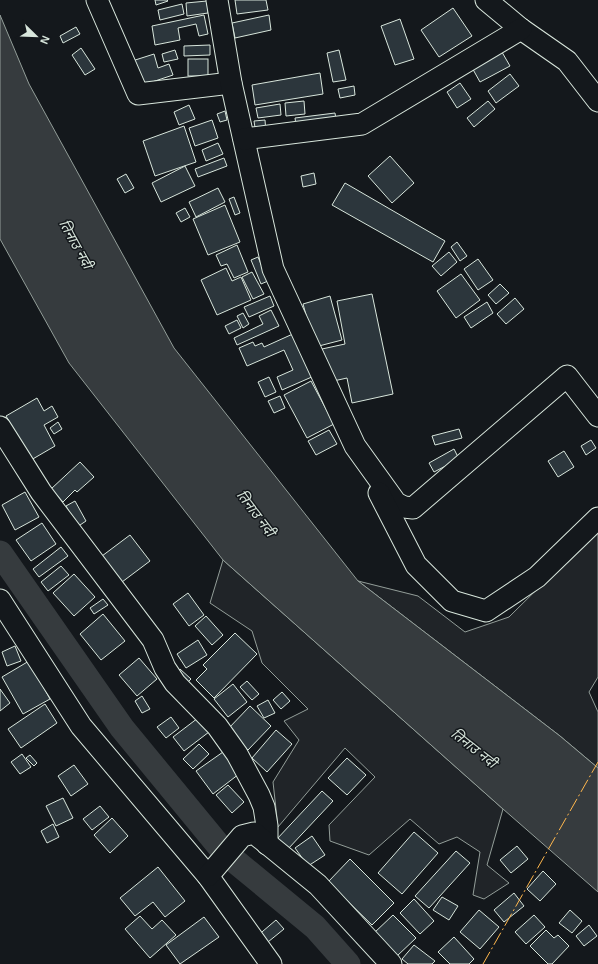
<svg xmlns="http://www.w3.org/2000/svg" width="598" height="964" font-family="Helvetica,'Noto Sans Devanagari',sans-serif">
	<style>
		.green { fill: #202428; stroke: #939e99 }
		.water { fill: #363b3e; stroke: #939e99 }
		.lines { fill: none; stroke-linecap: round; stroke-linejoin: round }
		.canal { stroke: #363b3e; stroke-width: 25 }
		.building { fill: #2c363c; stroke: #d8e6dc }
		.street-casing { stroke: #d8e6dc; stroke-width: 23 }
		.street { stroke: #14181c; stroke-width: 21 }
		.power { stroke: #ffb74d; stroke-width: 1; stroke-dasharray: 14 3 2 3; stroke-linecap: butt }
		.labels { text-anchor: middle; stroke-width: 3; stroke-linejoin: round; paint-order: stroke }
		.water-label { font-size: 14px; font-style: italic; fill: #d8e6dc; stroke: #14181c }
	</style>
	<rect width="100%" height="100%" fill="#14181c"/>
	<g class="green">
		<path d="M598,529V677L589,692L598,712V768L560,736L358,581L418,596L465,632L509,617Z"/>
		<path d="M223,560L503,809L487,865L509,883L484,899L473,895L480,852L457,837L439,844L410,819L369,855L330,841L329,825L375,777L345,748L278,827L273,782L299,740L284,721L308,709L262,663L252,631L210,603Z"/>
	</g>
	<path class="water" d="M0,15L29,84L174,348L358,581L560,736L598,768V892L503,809L223,560L69,363L0,239Z"/>
	<g class="lines">
		<path class="canal" d="M0,553L122,728L224,852L315,927L348,964"/>
	</g>
	<g class="building">
		<path d="M155,0H167L168,1L156,5Z"/>
		<path d="M235,0H266L268,10L237,14Z"/>
		<path d="M207,1L208,13L187,16L186,3Z"/>
		<path d="M182,4L184,14L160,20L158,10Z"/>
		<path d="M453,8L472,36L439,57L421,30Z"/>
		<path d="M204,15L208,34L199,36L196,24L178,28L180,40L155,45L152,26Z"/>
		<path d="M269,15L271,30L235,38L232,23Z"/>
		<path d="M400,19L414,59L395,65L381,26Z"/>
		<path d="M76,27L80,34L63,43L60,36Z"/>
		<path d="M210,45V55L184,56V46Z"/>
		<path d="M499,47L510,66L480,82L470,64Z"/>
		<path d="M81,48L95,69L85,75L72,55Z"/>
		<path d="M175,50L178,59L164,62L162,54Z"/>
		<path d="M339,50L346,80L333,82L327,53Z"/>
		<path d="M154,54L158,68L169,64L173,75L137,87L129,62Z"/>
		<rect x="188" y="59" width="20" height="17"/>
		<path d="M320,73L323,94L255,105L252,85Z"/>
		<path d="M510,74L519,86L496,103L488,91Z"/>
		<path d="M460,83L471,99L457,108L447,92Z"/>
		<path d="M354,86L355,95L340,98L338,89Z"/>
		<path d="M304,101L305,114L286,116L285,103Z"/>
		<path d="M488,101L495,109L474,127L467,118Z"/>
		<path d="M280,104L281,115L258,118L256,108Z"/>
		<path d="M189,105L195,119L179,125L174,112Z"/>
		<path d="M225,111L227,120L220,122L217,114Z"/>
		<path d="M335,113L337,126L297,132L295,118Z"/>
		<path d="M212,120L218,138L195,146L189,128Z"/>
		<path d="M265,120L266,133L256,134L254,121Z"/>
		<path d="M184,126L196,162L155,176L143,141Z"/>
		<path d="M218,143L223,154L206,161L202,150Z"/>
		<path d="M390,156L414,183L392,203L368,176Z"/>
		<path d="M224,158L227,166L198,177L195,169Z"/>
		<path d="M185,166L195,186L161,202L152,183Z"/>
		<path d="M314,173L316,184L303,187L301,176Z"/>
		<path d="M126,174L134,188L125,193L117,179Z"/>
		<path d="M345,183L445,241L433,262L332,205Z"/>
		<path d="M218,188L225,202L196,217L189,202Z"/>
		<path d="M234,197L240,213L235,215L229,199Z"/>
		<path d="M225,205L240,242L208,255L193,219Z"/>
		<path d="M185,208L190,217L181,222L176,213Z"/>
		<path d="M457,242L467,256L460,261L451,247Z"/>
		<path d="M237,245L248,272L234,278L227,264L221,266L216,255Z"/>
		<path d="M449,252L457,262L441,276L432,266Z"/>
		<path d="M258,257L268,281L261,284L251,260Z"/>
		<path d="M478,259L493,280L478,290L464,269Z"/>
		<path d="M226,268L232,281L241,277L251,300L217,315L201,280Z"/>
		<path d="M252,272L264,294L253,299L242,277Z"/>
		<path d="M461,274L480,300L456,318L437,291Z"/>
		<path d="M500,284L509,293L496,304L488,295Z"/>
		<path d="M372,294L393,394L352,403L347,378L329,382L322,349L345,344L337,301Z"/>
		<path d="M270,296L274,306L249,317L244,307Z"/>
		<path d="M330,296L342,340L315,347L303,304Z"/>
		<path d="M515,298L524,309L506,324L497,314Z"/>
		<path d="M487,302L493,313L471,328L464,317Z"/>
		<path d="M271,310L279,326L237,345L234,338L263,324L259,316Z"/>
		<path d="M243,313L249,324L243,328L237,316Z"/>
		<path d="M237,320L241,328L229,334L225,326Z"/>
		<path d="M295,333L314,376L282,390L277,377L293,370L284,350L247,366L239,348L253,342L255,346L262,343L264,347Z"/>
		<path d="M269,377L276,392L265,397L258,382Z"/>
		<path d="M311,381L334,424L307,438L284,395Z"/>
		<path d="M280,396L285,408L274,413L268,401Z"/>
		<path d="M37,398L44,411L52,406L58,417L44,425L55,446L31,460L6,416Z"/>
		<path d="M58,422L62,429L54,434L50,428Z"/>
		<path d="M459,429L462,438L435,445L432,436Z"/>
		<path d="M329,430L337,444L316,455L308,441Z"/>
		<path d="M591,440L596,448L586,455L581,446Z"/>
		<path d="M454,449L459,459L434,472L429,463Z"/>
		<path d="M564,451L574,467L558,477L548,461Z"/>
		<path d="M80,462L94,477L77,492L75,490L63,502L51,489Z"/>
		<path d="M25,492L39,517L15,530L2,505Z"/>
		<path d="M75,501L86,521L77,527L66,506Z"/>
		<path d="M42,523L56,544L31,561L16,540Z"/>
		<path d="M130,535L150,561L122,582L102,556Z"/>
		<path d="M61,547L68,556L39,577L33,569Z"/>
		<path d="M61,566L69,575L48,591L41,582Z"/>
		<path d="M74,574L95,597L74,616L53,593Z"/>
		<path d="M188,593L204,615L189,626L173,604Z"/>
		<path d="M103,599L108,605L94,614L90,608Z"/>
		<path d="M103,614L125,641L101,660L80,634Z"/>
		<path d="M206,616L223,635L212,645L195,626Z"/>
		<path d="M235,633L257,654L214,698L196,680L207,669L203,665Z"/>
		<path d="M198,640L207,655L186,668L177,654Z"/>
		<path d="M15,646L21,661L7,666L2,652Z"/>
		<path d="M139,658L157,679L137,696L119,675Z"/>
		<path d="M29,661L50,699L23,714L2,677Z"/>
		<path d="M180,669L191,679L184,686L173,676Z"/>
		<path d="M247,681L259,694L252,700L240,687Z"/>
		<path d="M233,684L247,702L228,717L214,699Z"/>
		<path d="M0,689L10,703L0,711Z"/>
		<path d="M282,692L290,701L281,709L273,700Z"/>
		<path d="M142,696L150,709L142,713L135,701Z"/>
		<path d="M268,700L275,713L264,718L257,706Z"/>
		<path d="M45,704L57,723L21,748L8,729Z"/>
		<path d="M250,706L271,726L248,750L227,730Z"/>
		<path d="M171,717L179,728L166,738L157,727Z"/>
		<path d="M198,718L209,732L184,751L173,737Z"/>
		<path d="M276,730L292,744L267,772L252,758Z"/>
		<path d="M199,744L209,754L193,769L183,759Z"/>
		<path d="M223,752L239,774L213,794L196,771Z"/>
		<path d="M22,754L31,767L20,774L11,762Z"/>
		<path d="M30,755L37,763L34,766L26,758Z"/>
		<path d="M347,758L366,775L347,795L328,778Z"/>
		<path d="M74,765L88,784L71,796L58,776Z"/>
		<path d="M228,785L244,802L232,813L216,795Z"/>
		<path d="M322,791L333,801L287,850L276,840Z"/>
		<path d="M63,798L73,818L56,826L46,806Z"/>
		<path d="M100,806L109,817L92,830L83,819Z"/>
		<path d="M112,818L128,836L110,853L94,835Z"/>
		<path d="M53,824L59,837L47,843L41,831Z"/>
		<path d="M414,832L438,853L402,894L378,873Z"/>
		<path d="M312,836L325,855L308,866L295,848Z"/>
		<path d="M517,846L528,859L511,873L500,860Z"/>
		<path d="M456,851L470,863L429,908L415,896Z"/>
		<path d="M350,859L394,903L372,925L328,882Z"/>
		<path d="M158,867L185,901L165,917L153,902L135,916L120,898Z"/>
		<path d="M543,871L556,884L540,901L527,889Z"/>
		<path d="M514,893L524,906L504,922L494,910Z"/>
		<path d="M442,897L458,906L449,920L433,910Z"/>
		<path d="M414,899L434,921L420,934L400,913Z"/>
		<path d="M479,910L499,927L480,949L460,932Z"/>
		<path d="M570,910L582,921L572,933L559,923Z"/>
		<path d="M393,915L416,938L397,956L374,933Z"/>
		<path d="M534,915L545,927L526,944L515,932Z"/>
		<path d="M140,916L152,929L162,920L176,935L150,958L125,929Z"/>
		<path d="M204,917L219,937L180,964L166,945Z"/>
		<path d="M276,920L284,929L263,946L256,937Z"/>
		<path d="M589,925L597,936L584,946L576,936Z"/>
		<path d="M546,930L554,938L558,935L569,946L552,964H548L530,946Z"/>
		<path d="M454,937L474,959L469,964H450L438,952Z"/>
		<path d="M414,945L435,961L432,964H408L402,959Z"/>
	</g>
	<g class="lines">
		<g class="street-casing">
			<g id="street">
				<path d="M97,0L138,94L231,83"/>
				<path d="M217,0L231,83L273,269L355,446L396,503L404,507L413,508L567,376L598,416"/>
				<path d="M486,0L521,29L567,61L598,101"/>
				<path d="M244,139L362,124L521,29"/>
				<path d="M0,427L41,492L153,640L165,668L175,683L217,726L237,754L259,795L264,807L267,826V844"/>
				<path d="M379,493L416,565L452,601L486,611L537,577L598,518"/>
				<path d="M0,600L81,726L208,876L271,964"/>
				<path d="M208,876L242,836L254,833L318,885L391,964"/>
			</g>
		</g>
		<use href="#street" class="street"/>
		<path class="power" d="M483,964L598,762"/>
	</g>
	<g class="labels">
		<g class="water-label">
			<text transform="translate(76 244) rotate(61)" y="5">तिनाउ नदी</text>
			<text transform="translate(256 513) rotate(53)" y="5">तिनाउ नदी</text>
			<text transform="translate(474 748) rotate(38)" y="5">तिनाउ नदी</text>
		</g>
	</g>
	<g transform="translate(36 36) rotate(113)" stroke="#14181c" stroke-width="3" paint-order="stroke">
	<path d="M0-3L7 15L0 10L-7 15Z" fill="#d8e6dc"/>
	<text y="-6" font-size="11" font-weight="bold" text-anchor="middle" fill="#d8e6dc">N</text>
	</g>
</svg>
